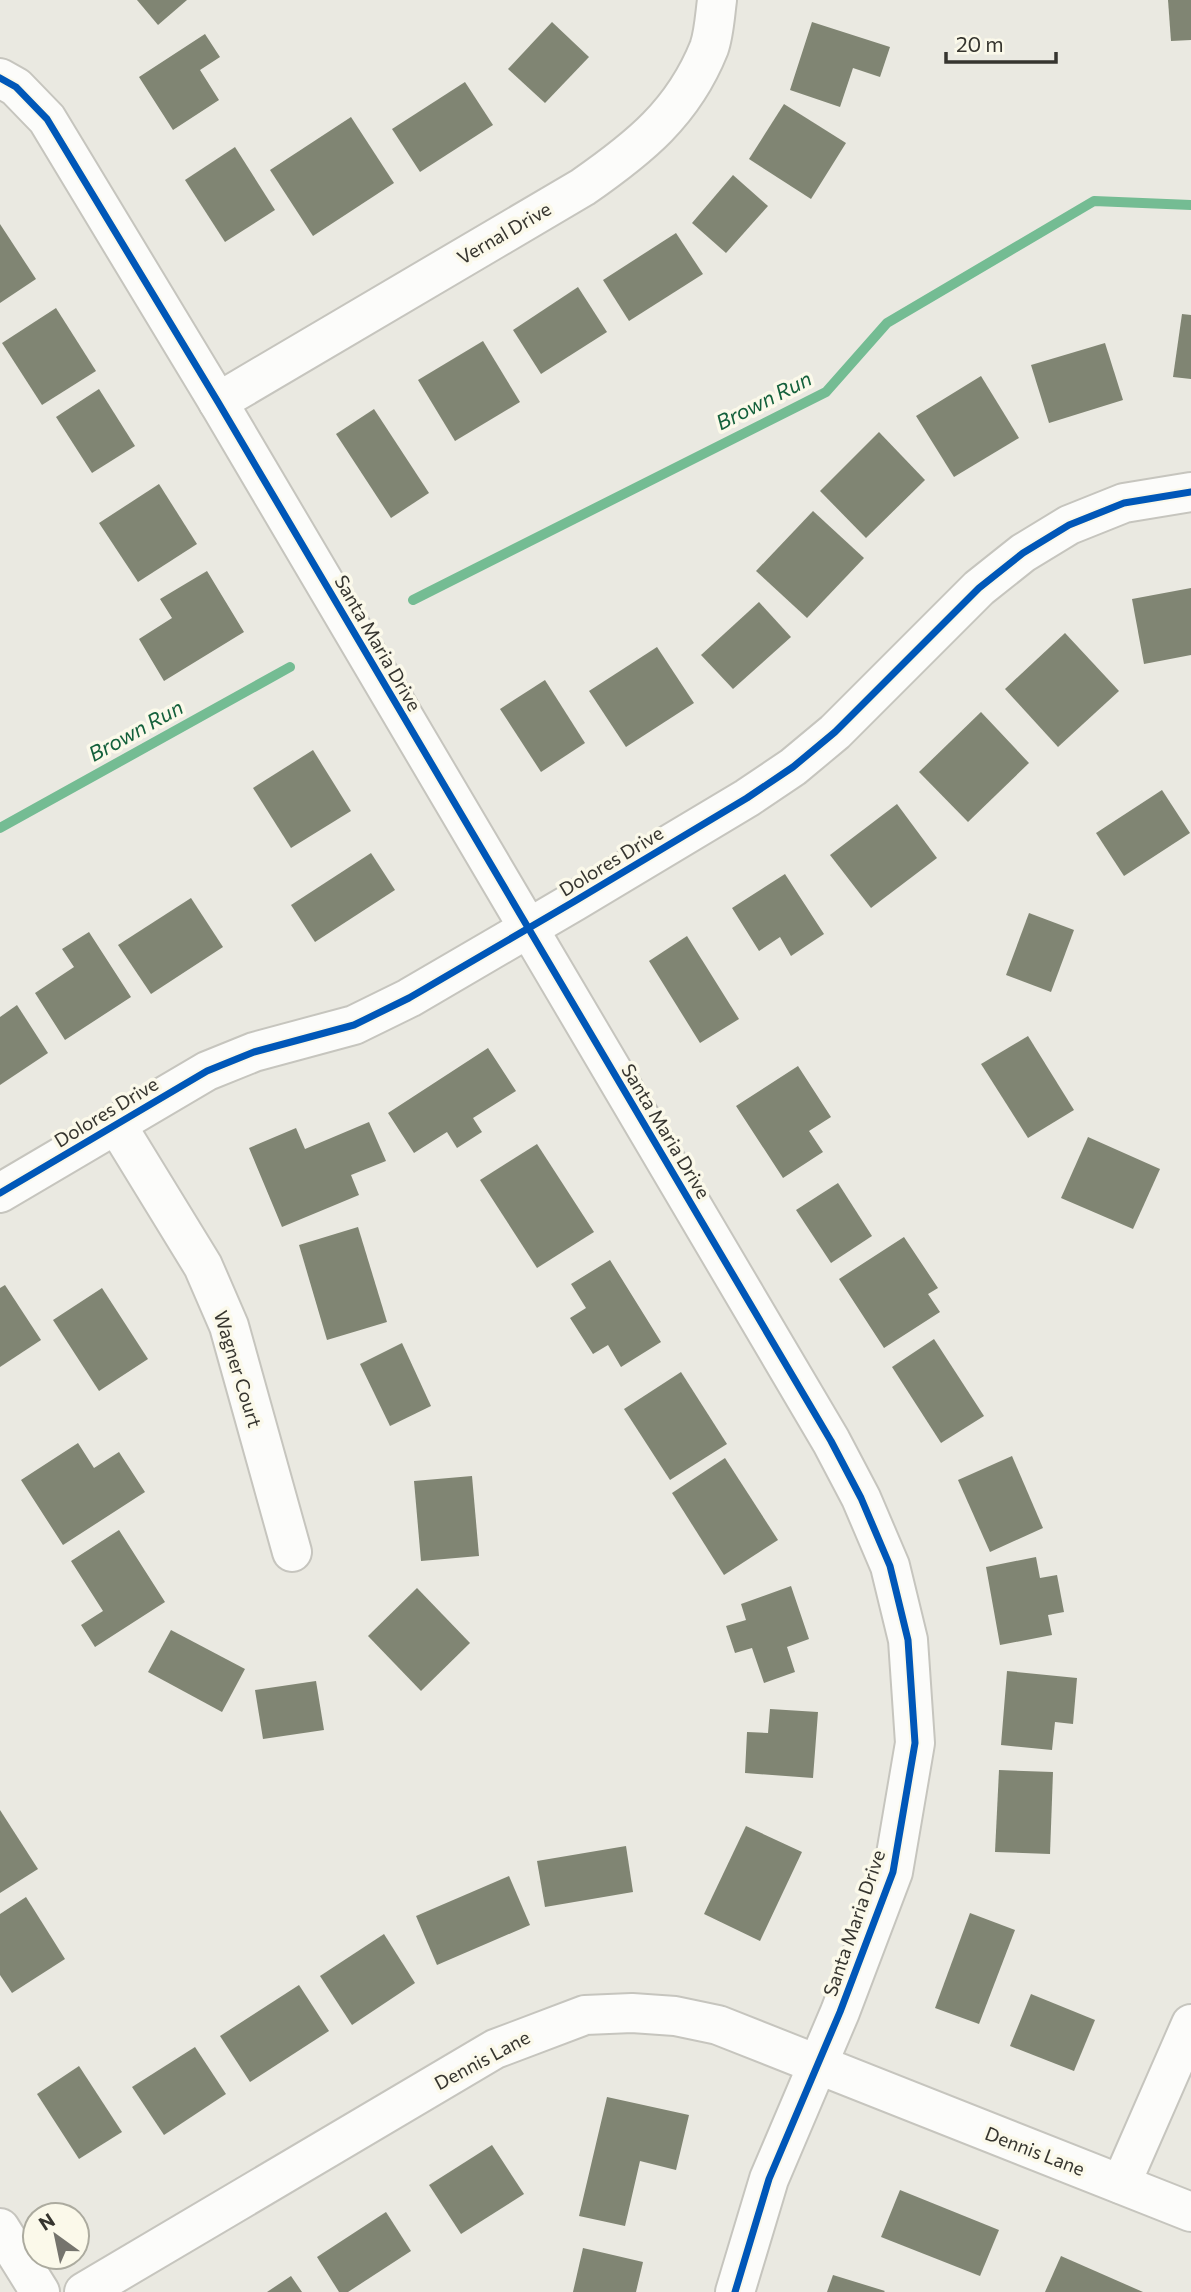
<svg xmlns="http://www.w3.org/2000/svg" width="1191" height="2292" font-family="Commissioner,sans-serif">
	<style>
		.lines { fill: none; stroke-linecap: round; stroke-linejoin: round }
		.stream { stroke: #74bc93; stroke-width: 10 }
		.building { fill: #808573 }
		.minor-casing { stroke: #c6c5be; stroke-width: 42 }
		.minor { stroke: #fcfcfa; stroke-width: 38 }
		.cycleway-casing { stroke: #fbf9ea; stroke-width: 11 }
		.cycleway { stroke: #0057b8; stroke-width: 7 }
		.labels { text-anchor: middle; stroke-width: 7; stroke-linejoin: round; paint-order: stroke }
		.street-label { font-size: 19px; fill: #36352f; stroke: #fbf9ea }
		.water-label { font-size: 21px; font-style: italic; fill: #13603b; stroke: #fbf9ea }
	</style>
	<rect width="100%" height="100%" fill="#eae9e1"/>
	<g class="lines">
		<g class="stream">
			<path d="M413,600L826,392L887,323L1094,201L1191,205"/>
			<path d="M0,828L290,667"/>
		</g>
	</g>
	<g class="building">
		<path d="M137,0H187L158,25Z"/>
		<path d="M1168,0H1191V40L1171,41Z"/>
		<path d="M552,22L589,57L545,103L508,69Z"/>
		<path d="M812,22L890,47L880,77L853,68L840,107L790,90Z"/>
		<path d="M205,34L220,57L200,70L219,100L173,130L139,77Z"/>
		<path d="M465,82L493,125L420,172L392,129Z"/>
		<path d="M784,104L846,143L811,199L749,159Z"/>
		<path d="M351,117L394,183L313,236L270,170Z"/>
		<path d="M235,147L275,210L225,242L185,180Z"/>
		<path d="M733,175L768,206L726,253L692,223Z"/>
		<path d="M0,224L36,279L0,303Z"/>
		<path d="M676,233L703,274L629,321L603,280Z"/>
		<path d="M578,287L607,332L541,374L513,330Z"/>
		<path d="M56,308L96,371L42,405L2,343Z"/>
		<path d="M1182,314L1191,315V379L1173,377Z"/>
		<path d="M483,341L520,402L455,441L418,380Z"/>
		<path d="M1105,343L1123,400L1049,423L1031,365Z"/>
		<path d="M981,376L1019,438L954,477L916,416Z"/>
		<path d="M99,389L135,446L92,473L56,417Z"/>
		<path d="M374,409L429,493L391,518L336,434Z"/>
		<path d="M879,432L925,480L866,538L820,491Z"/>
		<path d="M159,484L197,544L138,582L99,523Z"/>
		<path d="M813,511L864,558L807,618L756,571Z"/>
		<path d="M207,571L244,632L164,681L139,639L172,618L160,599Z"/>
		<path d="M1191,588V655L1144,664L1132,599Z"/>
		<path d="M759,602L791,637L733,689L701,655Z"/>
		<path d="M1065,633L1119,691L1058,747L1005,689Z"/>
		<path d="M657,647L694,703L626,747L589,691Z"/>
		<path d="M545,680L585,743L541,772L500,709Z"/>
		<path d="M981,712L1029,763L968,822L919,772Z"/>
		<path d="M313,750L351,811L291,848L253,788Z"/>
		<path d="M1162,790L1190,833L1124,876L1096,833Z"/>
		<path d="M897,804L937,858L871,908L830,855Z"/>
		<path d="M371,853L395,890L315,942L291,905Z"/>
		<path d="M785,874L824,934L791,956L780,937L759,951L732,908Z"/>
		<path d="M191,898L223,947L151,994L118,945Z"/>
		<path d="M1029,913L1074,930L1051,992L1006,975Z"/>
		<path d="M89,932L131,997L65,1040L35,993L74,967L62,949Z"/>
		<path d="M687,936L739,1019L700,1043L649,961Z"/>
		<path d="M17,1005L48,1053L0,1085V1017Z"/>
		<path d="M1028,1036L1074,1110L1028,1138L981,1064Z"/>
		<path d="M488,1048L516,1091L473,1118L482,1132L457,1148L447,1132L414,1153L388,1113Z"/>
		<path d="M798,1066L831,1117L809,1131L823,1152L783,1178L736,1106Z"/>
		<path d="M369,1122L386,1161L351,1175L359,1195L282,1227L249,1148L296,1128L305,1149Z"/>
		<path d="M1088,1137L1160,1169L1133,1229L1061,1198Z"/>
		<path d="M537,1144L594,1232L537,1268L480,1180Z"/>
		<path d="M838,1183L872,1236L831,1263L796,1210Z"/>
		<path d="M358,1227L387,1322L327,1340L299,1245Z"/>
		<path d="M904,1237L938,1288L928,1294L940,1312L884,1348L839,1279Z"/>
		<path d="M610,1260L661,1342L621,1367L608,1345L593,1354L570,1318L586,1308L571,1284Z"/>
		<path d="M5,1285L41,1340L0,1367V1288Z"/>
		<path d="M102,1288L148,1359L99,1391L53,1320Z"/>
		<path d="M934,1339L984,1416L941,1443L892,1367Z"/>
		<path d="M402,1343L431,1406L390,1426L360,1364Z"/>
		<path d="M681,1372L727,1444L670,1480L624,1409Z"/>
		<path d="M78,1443L94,1468L119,1452L145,1492L63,1545L21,1480Z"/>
		<path d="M1012,1456L1043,1528L990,1552L958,1480Z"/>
		<path d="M725,1458L778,1540L724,1575L672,1493Z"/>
		<path d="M472,1476L479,1556L421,1561L414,1481Z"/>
		<path d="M119,1530L165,1602L95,1647L81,1625L103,1611L71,1561Z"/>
		<path d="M1036,1557L1040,1578L1057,1575L1064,1612L1048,1615L1052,1635L1000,1645L986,1567Z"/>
		<path d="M791,1586L809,1639L787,1647L795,1672L764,1683L752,1648L735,1653L726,1626L746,1620L741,1604Z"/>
		<path d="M417,1588L470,1643L421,1691L368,1636Z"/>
		<path d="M171,1630L245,1669L222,1712L148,1672Z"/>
		<path d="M1007,1671L1077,1678L1073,1724L1055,1722L1052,1750L1001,1745Z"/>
		<path d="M316,1681L324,1730L263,1739L255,1690Z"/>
		<path d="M770,1709L818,1712L813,1778L745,1773L747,1732L768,1733Z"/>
		<path d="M999,1770L1053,1772L1050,1854L995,1852Z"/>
		<path d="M0,1810L38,1869L0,1893Z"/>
		<path d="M746,1826L802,1852L760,1941L704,1914Z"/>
		<path d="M626,1846L633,1892L545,1907L537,1861Z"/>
		<path d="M509,1876L530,1925L437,1965L416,1916Z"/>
		<path d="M26,1897L65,1959L12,1993L0,1975V1914Z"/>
		<path d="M970,1913L1015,1930L979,2024L935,2008Z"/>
		<path d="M384,1934L415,1983L352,2025L320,1976Z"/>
		<path d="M299,1985L329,2031L250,2082L220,2036Z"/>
		<path d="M1031,1994L1095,2020L1074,2071L1010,2046Z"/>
		<path d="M195,2047L226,2094L164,2135L132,2087Z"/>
		<path d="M79,2066L122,2132L79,2159L37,2094Z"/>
		<path d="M607,2097L689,2115L676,2170L640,2161L625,2226L579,2216Z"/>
		<path d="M492,2145L524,2194L461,2234L429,2185Z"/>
		<path d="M900,2190L999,2230L980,2276L881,2237Z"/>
		<path d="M386,2212L411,2251L348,2292H339L317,2257Z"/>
		<path d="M583,2248L643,2262L636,2292H573Z"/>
		<path d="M1061,2256L1143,2292H1045Z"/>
		<path d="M833,2275L885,2291L884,2292H827Z"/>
		<path d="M291,2276L302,2292H267Z"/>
	</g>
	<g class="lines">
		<g class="minor-casing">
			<g id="minor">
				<path d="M0,78L16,87L47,119L218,402L831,1441L861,1498L890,1566L908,1640L915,1743L893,1872L840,2012L769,2179L735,2292"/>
				<path d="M218,402L583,187C639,148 683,113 709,48C714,34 715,15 717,0"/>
				<path d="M116,1124L203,1266L229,1326L292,1552"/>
				<path d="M0,1193L207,1071L254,1052L354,1025L409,998L575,901L747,798L793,767L835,732L979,588L1023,553L1069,525L1124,503L1191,492"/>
				<path d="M1121,2184L1191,2024"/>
				<path d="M0,2228L40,2292"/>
				<path d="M84,2292L495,2049L585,2015L632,2013L675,2016L718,2025L1191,2212"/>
			</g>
		</g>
		<use href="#minor" class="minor"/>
		<g class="cycleway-casing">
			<g id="cycleway">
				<path d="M0,78L16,87L47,119L218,402L831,1441L861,1498L890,1566L908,1640L915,1743L893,1872L840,2012L769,2179L735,2292"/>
				<path d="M0,1193L207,1071L254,1052L354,1025L409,998L575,901L747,798L793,767L835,732L979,588L1023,553L1069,525L1124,503L1191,492"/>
			</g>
		</g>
		<use href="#cycleway" class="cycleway"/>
	</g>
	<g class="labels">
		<g class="street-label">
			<text transform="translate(504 233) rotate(-30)" y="7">Vernal Drive</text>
			<text transform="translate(378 643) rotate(60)" y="7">Santa Maria Drive</text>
			<text transform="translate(611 861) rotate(-31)" y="7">Dolores Drive</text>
			<text transform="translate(106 1112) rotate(-31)" y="7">Dolores Drive</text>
			<text transform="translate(666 1131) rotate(59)" y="7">Santa Maria Drive</text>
			<text transform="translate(238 1369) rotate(73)" y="7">Wagner Court</text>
			<text transform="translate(854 1923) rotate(-71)" y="7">Santa Maria Drive</text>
			<text transform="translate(482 2060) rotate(-28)" y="7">Dennis Lane</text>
			<text transform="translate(1035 2151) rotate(21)" y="7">Dennis Lane</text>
		</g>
		<g class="water-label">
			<text transform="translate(764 401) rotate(-27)" y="7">Brown Run</text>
			<text transform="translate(136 731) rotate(-29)" y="7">Brown Run</text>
		</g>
	</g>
	<g transform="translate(56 2236) rotate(327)"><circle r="33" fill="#fbf9ea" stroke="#acab9f" stroke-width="2"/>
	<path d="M0-5L12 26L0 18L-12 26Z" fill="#75746d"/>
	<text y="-10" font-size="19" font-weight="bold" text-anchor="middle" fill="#36352f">N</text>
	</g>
	<path d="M946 52v10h110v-10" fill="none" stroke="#36352f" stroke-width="3.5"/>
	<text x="956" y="52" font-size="21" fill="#36352f" stroke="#fbf9ea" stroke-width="5" paint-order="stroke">20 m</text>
</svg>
